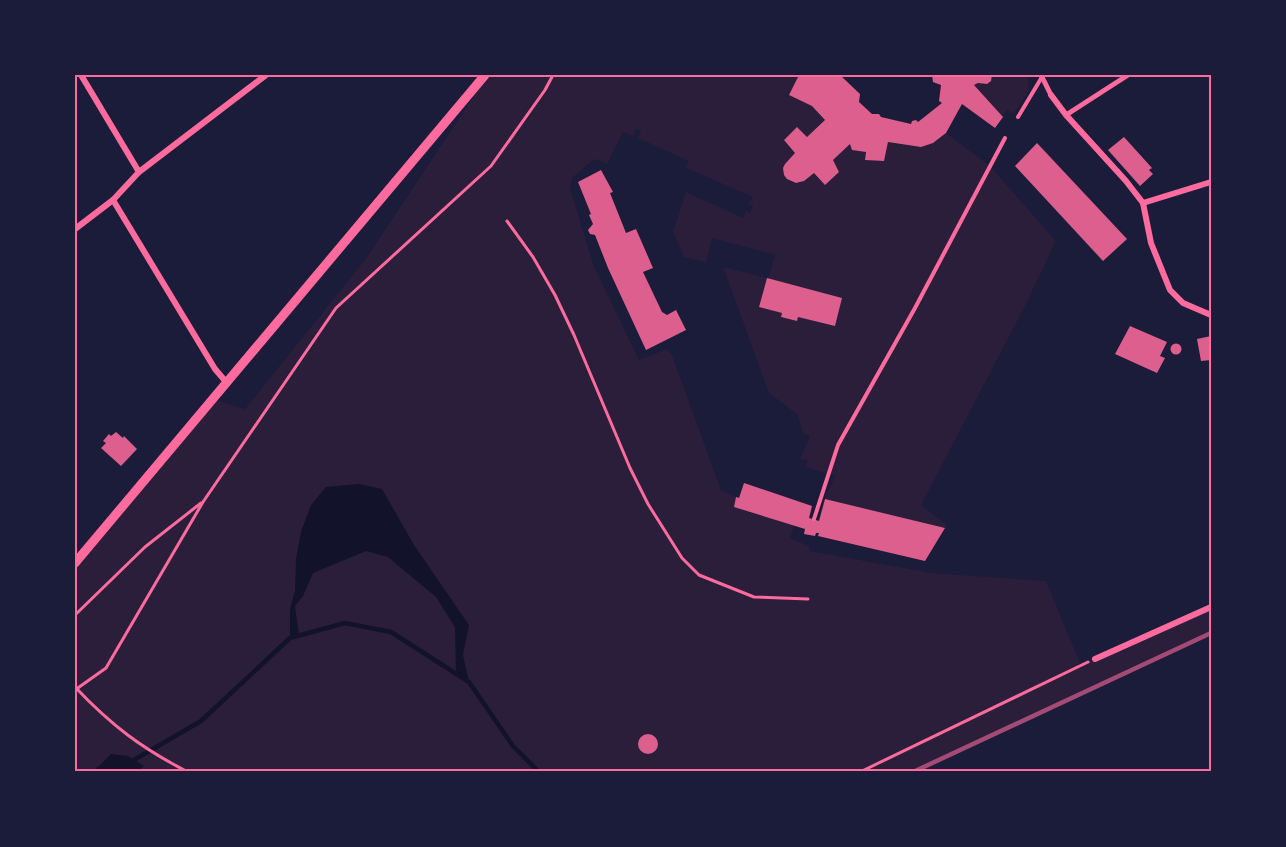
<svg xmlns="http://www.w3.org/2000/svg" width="1286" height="847" font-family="'Roboto Condensed',sans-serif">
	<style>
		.green { fill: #2a1e3b }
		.water { fill: #12122b }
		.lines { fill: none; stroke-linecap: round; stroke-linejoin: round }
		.stream { stroke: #12122b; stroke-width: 4.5 }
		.building { fill: #dd5f8e }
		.path { stroke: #ff6b9d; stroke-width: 3 }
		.service { stroke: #ff6b9d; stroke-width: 4 }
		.pedestrian { stroke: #ff6b9d; stroke-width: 5 }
		.minor { stroke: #ff6b9d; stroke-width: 6 }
		.tertiary { stroke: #ff6b9d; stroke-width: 9 }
		.rail { stroke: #a44b75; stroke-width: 4.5 }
		.neatline { fill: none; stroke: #ff6b9d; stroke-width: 2 }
	</style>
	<rect width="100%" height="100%" fill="#1b1b3a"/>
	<g class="green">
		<path d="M488,75H799L789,95L812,106L825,120L807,137L797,127L784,140L795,153L785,164L784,175L791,182L800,183L814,173L825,185L839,172L833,160L850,144L853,150L866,152L865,160L884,161L888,142C911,145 927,152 946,133L990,166L1056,241L1025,306L921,505L947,525L945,528L825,499L835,476L805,467L808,460L800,459L810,436L803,434L798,415L769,393L723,267L767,278L759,306L782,313L781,317L797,321L798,317L835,326L842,298L768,279L775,255L712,238L706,262L684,257L673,232L686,192L743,218L746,211L750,213L753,206L749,204L753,197L686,168L689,161L638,138L641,130L636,129L633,136L623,132L607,164L594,159L572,178L570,188L593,264L639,360L667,349L672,355L721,490L736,497L734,507L794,526L790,538L809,546V551L932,573L1046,581L1080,663L1078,666L1211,607V633L913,772H137L143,766L128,756L96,767L93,772H75V563L212,399L245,409L365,260Z"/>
		<path d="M992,75H1027L1029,90L1014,114L1007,110L1003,117L974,85L978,83L987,84L991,81Z"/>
	</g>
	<g class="water">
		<path d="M359,484L382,489L414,545L469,625L463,655L469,682L456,674L455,627L436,597L388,557L366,551L313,573L303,596L295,606L299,635L290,638V609L295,591L296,559L301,532L311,505L326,487Z"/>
		<path d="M111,754L128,756L144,766L137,772H93Z"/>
	</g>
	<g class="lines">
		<path class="stream" d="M134,760L201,721L290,638L345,623L391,632L469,682L513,746L539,772"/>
	</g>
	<g class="building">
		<path d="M799,75H840L860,94L859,102L872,114H879L881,117L911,124L912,121L916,120L918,122L942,103L939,101L941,85L933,82L932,75H992L991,81L987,84L978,83L974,85L1003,117L995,128L962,104L946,133L933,143L921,147L888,142L884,161L865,160L866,152L852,150L850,144L833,160L839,172L825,185L814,173L804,181L796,183L787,179L784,175L783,168L785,164L795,153L784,140L797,127L807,137L825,120L812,106L789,95Z"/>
		<path d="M1124,137L1152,168L1149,170L1153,174L1140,186L1108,150Z"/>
		<path d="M1037,143L1127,239L1103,261L1015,166Z"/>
		<path d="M601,170L613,192L610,193L626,233L636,229L653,268L643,272L662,312L667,315L676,310L686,330L646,350L608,268L595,235L590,234L588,230L593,224L589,215L591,214L578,182Z"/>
		<path d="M767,278L842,298L835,326L798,317L797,321L781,317L782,313L759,307Z"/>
		<path d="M1130,326L1167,342L1160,356L1165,358L1157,373L1115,354Z"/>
		<path d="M1211,336V360L1201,361L1197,339Z"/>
		<circle cx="1176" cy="349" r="5.5"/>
		<path d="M116,432L123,438L124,436L137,449L121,466L101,448L106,443L103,441L109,434L111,436Z"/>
		<path d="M744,483L812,506L809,518L819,521L825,499L945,528L925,561L818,536L819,533H816L815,536L804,534L805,529L734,507L736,497L739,498Z"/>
		<circle cx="648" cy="744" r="10"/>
	</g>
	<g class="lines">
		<g class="path">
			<path d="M507,221L533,257L555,295L574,335L630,468L648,504L682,558L699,575L754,597L808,599"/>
			<path d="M75,615L145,547L201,503"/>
			<path d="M75,687C111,725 141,748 188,772"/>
			<path d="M75,690L106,668L203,502L336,308L491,166L545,90L553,75"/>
			<path d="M860,772L1088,662"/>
		</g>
		<g class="service">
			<path d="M1018,117L1042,77"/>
			<path d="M814,519L838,445L915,308L1005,138"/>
		</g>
		<g class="pedestrian">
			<path d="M1041,75L1051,95"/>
			<path d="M1066,115L1128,75"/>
		</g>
		<g class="minor">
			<path d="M81,75L139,172"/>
			<path d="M1051,95L1066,115L1126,181L1143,203L1151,243L1170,290L1183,303L1211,315"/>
			<path d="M113,200L215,369L227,383"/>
			<path d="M1143,203L1211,182"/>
			<path d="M75,229L113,200L139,172L266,75"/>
			<path d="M1095,659L1211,607"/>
		</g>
		<path class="tertiary" d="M75,563L485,75"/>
		<path class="rail" d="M913,772L1211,633"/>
	</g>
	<rect width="1286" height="847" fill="none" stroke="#1b1b3a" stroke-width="153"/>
	<rect x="76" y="76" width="1134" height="694" class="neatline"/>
</svg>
